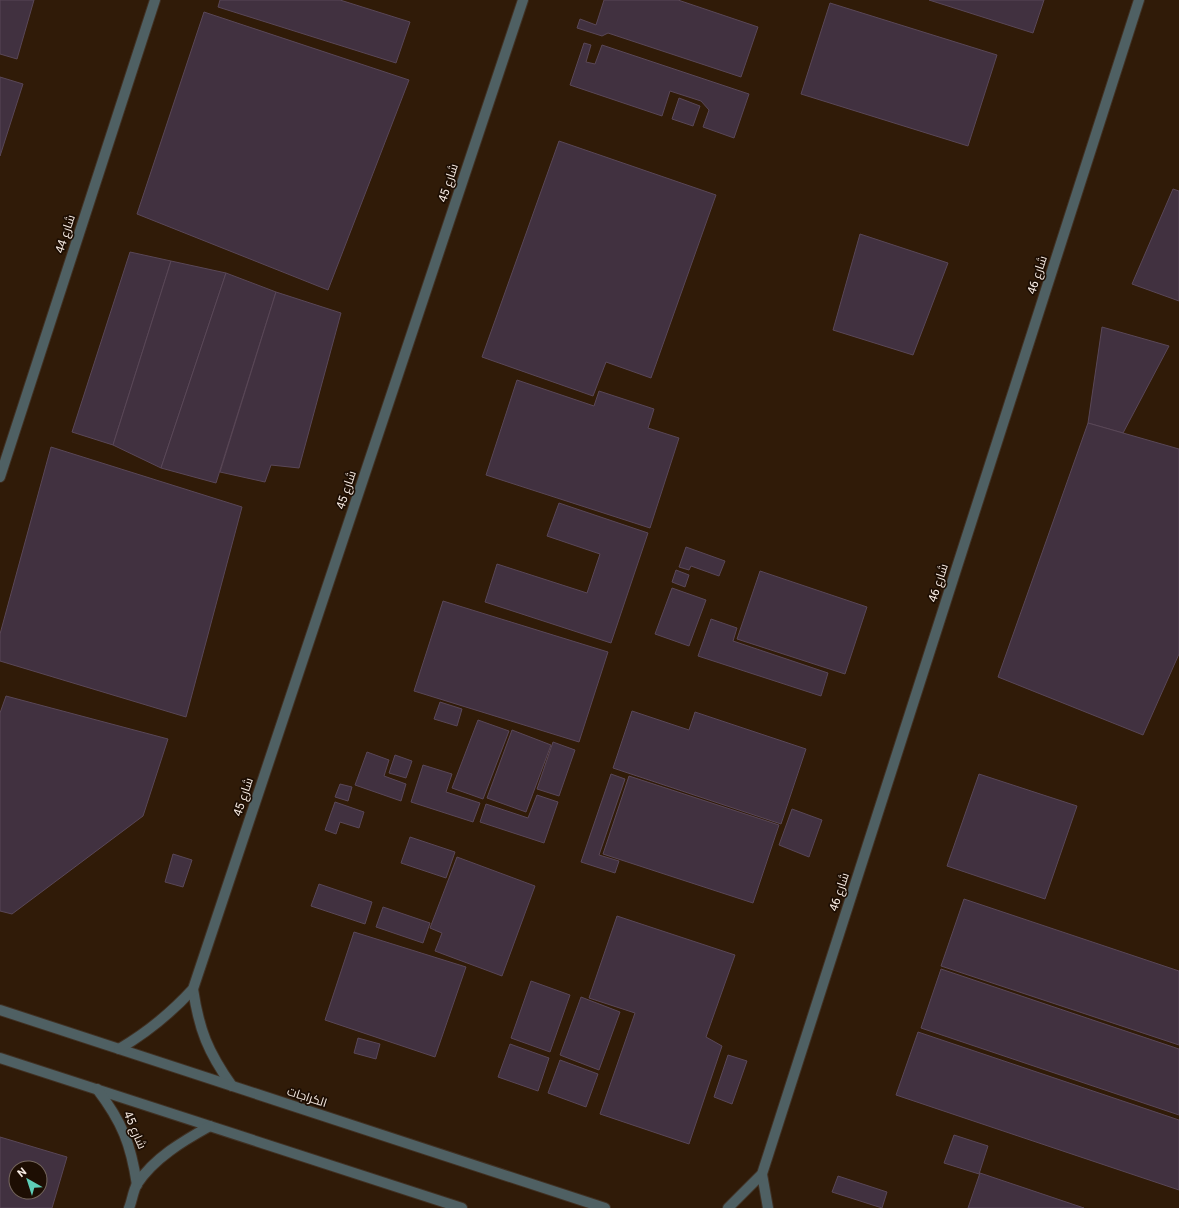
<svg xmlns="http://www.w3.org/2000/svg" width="1179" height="1208" font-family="Roboto,Cairo,sans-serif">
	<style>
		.built { fill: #301b08; fill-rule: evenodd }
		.building { fill: #413140; stroke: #594757; fill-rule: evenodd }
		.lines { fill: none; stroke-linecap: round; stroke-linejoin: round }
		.minor-casing { stroke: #403124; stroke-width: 12 }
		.minor { stroke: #4f6063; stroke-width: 10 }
		.labels { text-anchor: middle; stroke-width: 3.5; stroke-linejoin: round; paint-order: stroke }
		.street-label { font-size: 12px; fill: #f8ece4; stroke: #1d0e03 }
	</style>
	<rect width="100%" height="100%" fill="#27170a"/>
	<path class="built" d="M0,0H1179V1208H0ZM16,1168H40V1192H16Z"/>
	<g class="building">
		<path d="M0,0H34L17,59L0,54Z"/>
		<path d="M220,0H340L410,22L396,63L218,7Z"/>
		<path d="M604,0H678L758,27L741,77L608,33L602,36L577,28L580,19L596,25Z"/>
		<path d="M929,0H1044L1033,33Z"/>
		<path d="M830,3L997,55L968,146L801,94Z"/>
		<path d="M204,12L409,80L328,290L137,214Z"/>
		<path d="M584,43L591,45L586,62L595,64L602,45L749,94L734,138L703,127L709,110L701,101L670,91L662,116L570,85Z"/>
		<path d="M0,77L23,84L0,156Z"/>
		<path d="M679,98L700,106L693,126L672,119Z"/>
		<path d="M559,141L716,195L651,378L606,362L593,396L482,357Z"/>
		<path d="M1173,189L1179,191V301L1132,284Z"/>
		<path d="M860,234L948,263L913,355L833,330Z"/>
		<path d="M130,252L171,261L113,445L72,432Z"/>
		<path d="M171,261L226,273L161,468L113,445Z"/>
		<path d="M226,273L276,292L216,483L161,468Z"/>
		<path d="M276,292L341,313L299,468L271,465L265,482L220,472Z"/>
		<path d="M1102,327L1169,346L1123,433L1088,423Z"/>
		<path d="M517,380L594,406L599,391L654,409L648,428L679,438L650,528L486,475Z"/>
		<path d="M1088,423L1179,449V654L1143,735L998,677Z"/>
		<path d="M51,447L242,507L186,717L0,661V634Z"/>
		<path d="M559,503L648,533L611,643L485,602L497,564L587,593L600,554L547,536Z"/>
		<path d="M686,547L725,561L719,576L691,566L689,570L679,567Z"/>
		<path d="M676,570L689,575L685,587L672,582Z"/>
		<path d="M760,571L867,607L845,674L737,639Z"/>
		<path d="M672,588L706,600L689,646L655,634Z"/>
		<path d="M443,601L608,652L579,742L414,691Z"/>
		<path d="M711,619L737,628L733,641L828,673L821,696L698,656Z"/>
		<path d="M6,696L168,739L143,816L12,914L0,911V713Z"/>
		<path d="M440,702L462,709L457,726L434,719Z"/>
		<path d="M632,711L689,730L695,712L806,749L781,824L613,768Z"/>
		<path d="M478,720L509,731L483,799L452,788Z"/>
		<path d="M512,730L551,745L526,812L487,798Z"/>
		<path d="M553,742L575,750L559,796L537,789Z"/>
		<path d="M367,752L389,760L384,776L406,784L401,801L355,785Z"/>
		<path d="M395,755L412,761L406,778L389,773Z"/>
		<path d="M423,765L452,774L446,792L480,803L473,822L411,802Z"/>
		<path d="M611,774L625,779L599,855L619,861L615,873L581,862Z"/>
		<path d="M979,774L1077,806L1045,899L947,866Z"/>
		<path d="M629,776L779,825L753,903L603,854Z"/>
		<path d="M340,784L352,787L348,801L335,797Z"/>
		<path d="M537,795L558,802L544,843L480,822L486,804L528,818Z"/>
		<path d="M335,802L364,812L359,828L340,822L336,834L325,830Z"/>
		<path d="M792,809L822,820L809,857L779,845Z"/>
		<path d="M410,837L455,852L446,878L401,863Z"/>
		<path d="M173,854L192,860L183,887L165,882Z"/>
		<path d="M457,857L535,886L502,976L435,951L442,933L430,928Z"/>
		<path d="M319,884L372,902L365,924L311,906Z"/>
		<path d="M964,899L1179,971V1045L941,966Z"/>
		<path d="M383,907L430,923L423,943L376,927Z"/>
		<path d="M617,916L735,955L706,1037L722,1046L689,1144L600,1114L635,1013L589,998Z"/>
		<path d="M354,932L466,967L435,1057L325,1020Z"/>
		<path d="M941,969L1179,1049V1115L921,1028Z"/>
		<path d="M531,981L570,995L550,1052L511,1038Z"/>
		<path d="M581,997L620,1012L599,1070L560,1055Z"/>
		<path d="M918,1032L1179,1120V1190L896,1095Z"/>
		<path d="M358,1038L380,1044L376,1059L354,1053Z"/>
		<path d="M510,1044L549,1058L538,1091L498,1077Z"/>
		<path d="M728,1055L747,1061L732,1104L714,1097Z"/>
		<path d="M560,1060L598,1074L586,1107L548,1093Z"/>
		<path d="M954,1135L988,1146L979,1174L944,1163Z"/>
		<path d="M0,1137L67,1157L52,1208H0ZM16,1168H40V1192H16Z"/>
		<path d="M980,1173L1084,1208H968Z"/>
		<path d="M838,1176L887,1192L882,1208L832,1192Z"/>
	</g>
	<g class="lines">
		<g class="minor-casing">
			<g id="minor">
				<path d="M0,477L155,0"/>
				<path d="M193,989C199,1030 208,1052 232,1086"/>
				<path d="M0,1010L605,1208"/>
				<path d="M119,1049C148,1032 171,1013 193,989L523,0"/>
				<path d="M0,1058L462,1208"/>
				<path d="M97,1089C122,1122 131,1144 137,1185"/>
				<path d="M762,1174L768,1208"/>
				<path d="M129,1208C132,1201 133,1191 137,1184C154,1158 183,1141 210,1126"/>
				<path d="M728,1208L762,1174L1139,0"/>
			</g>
		</g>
		<use href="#minor" class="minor"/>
	</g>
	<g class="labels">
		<g class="street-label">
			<text transform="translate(448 183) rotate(-72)" y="4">شارع 45</text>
			<text transform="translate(65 234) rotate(-72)" y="4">شارع 44</text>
			<text transform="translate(1037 275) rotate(-72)" y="4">شارع 46</text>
			<text transform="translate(346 490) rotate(-72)" y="4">شارع 45</text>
			<text transform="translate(938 583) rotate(-72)" y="4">شارع 46</text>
			<text transform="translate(243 797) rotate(-72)" y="4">شارع 45</text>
			<text transform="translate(839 892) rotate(-72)" y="4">شارع 46</text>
			<text transform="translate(307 1097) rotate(18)" y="4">الكراجات</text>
			<text transform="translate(135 1130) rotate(67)" y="4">شارع 45</text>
		</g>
	</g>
	<g transform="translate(28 1180) rotate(321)"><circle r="19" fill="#1d0e03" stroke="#75675d"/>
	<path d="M0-3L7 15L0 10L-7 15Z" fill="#5eceb8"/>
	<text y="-6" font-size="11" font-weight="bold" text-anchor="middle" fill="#f8ece4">N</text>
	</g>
</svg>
